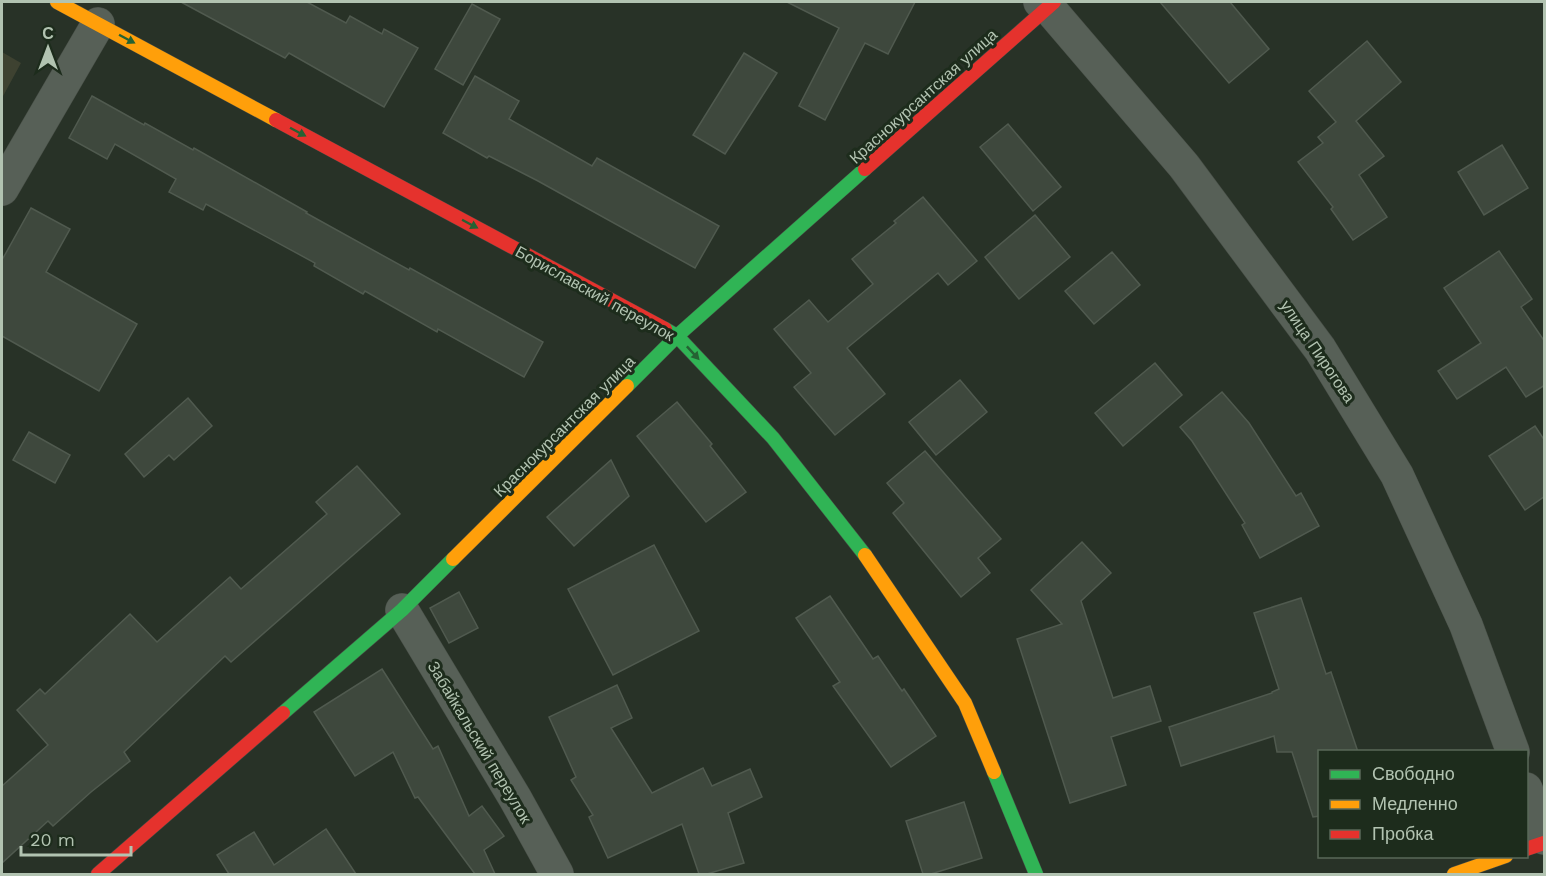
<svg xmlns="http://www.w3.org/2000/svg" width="1546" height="876" font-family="'Work Sans',sans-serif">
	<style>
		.green { fill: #3e4231 }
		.building { fill: #3e483d; stroke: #505a4f; stroke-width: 1.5 }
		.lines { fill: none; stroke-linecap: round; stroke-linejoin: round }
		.street-casing { stroke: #464d45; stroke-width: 34 }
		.fast-casing { stroke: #464d45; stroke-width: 15 }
		.slow-casing { stroke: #464d45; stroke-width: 15 }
		.jam-casing { stroke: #464d45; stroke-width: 15 }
		.street { stroke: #576057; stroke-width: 33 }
		.fast { stroke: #30b455; stroke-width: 14 }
		.slow { stroke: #ff9f0a; stroke-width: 14 }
		.jam { stroke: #e5322d; stroke-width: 14 }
		.oneway { fill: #256233 }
		.labels { text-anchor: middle; stroke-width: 6; stroke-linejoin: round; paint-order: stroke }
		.street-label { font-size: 16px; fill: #b2c3b1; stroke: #1d2c1c }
	</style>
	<rect width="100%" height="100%" fill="#283227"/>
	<path class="green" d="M2,52L21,63L2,98Z"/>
	<g class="building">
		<path d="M181,2H307L346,23L350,16L382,34L384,29L418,48L384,107L289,53L285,58Z"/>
		<path d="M787,2H915L888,54L865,43L825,120L799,106L839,28Z"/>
		<path d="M1160,2H1230L1269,49L1229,83Z"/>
		<path d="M472,4L500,19L463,85L435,69Z"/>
		<path d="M1367,41L1401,82L1356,121L1384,156L1359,175L1387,217L1353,240L1331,209L1333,207L1298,162L1323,143L1318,137L1336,122L1309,91Z"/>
		<path d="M744,53L777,73L725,154L693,135Z"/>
		<path d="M475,76L519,101L509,119L592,166L597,158L719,226L695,268L538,181L489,156L487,158L443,133Z"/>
		<path d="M92,96L144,125L145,123L193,150L194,148L307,212L306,213L409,270L410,268L543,342L524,377L438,329L437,332L365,291L363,294L314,266L315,263L206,204L203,210L169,192L176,179L115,144L107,159L69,138Z"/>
		<path d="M1008,124L1061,187L1033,211L980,147Z"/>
		<path d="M1502,145L1528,188L1484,215L1458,172Z"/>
		<path d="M923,197L977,261L948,285L938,273L847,348L885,394L835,435L794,387L811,373L774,329L809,300L828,322L873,284L852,259L896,223L894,221Z"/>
		<path d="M31,208L70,229L46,272L137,324L99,391L2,336V260Z"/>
		<path d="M1035,215L1070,257L1019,299L985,257Z"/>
		<path d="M1499,251L1532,299L1521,307L1545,342V385L1526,397L1506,367L1457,399L1438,371L1481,343L1444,288Z"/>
		<path d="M1112,252L1140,285L1094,324L1065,291Z"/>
		<path d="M1155,363L1182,395L1123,446L1095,413Z"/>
		<path d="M960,380L987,412L936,455L909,422Z"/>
		<path d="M1222,392L1249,423L1296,496L1301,493L1319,526L1260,558L1242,525L1245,523L1192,441L1180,427Z"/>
		<path d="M188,398L212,426L174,460L169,455L144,477L125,454Z"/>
		<path d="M677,402L712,444L710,446L746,492L706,522L637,436Z"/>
		<path d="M1535,426L1545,441V496L1525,510L1489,456Z"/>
		<path d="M29,432L70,455L55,483L13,460Z"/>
		<path d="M925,451L1001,539L978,558L990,573L961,597L893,513L904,503L887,483Z"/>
		<path d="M611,460L629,496L574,546L547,517Z"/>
		<path d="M357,466L400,514L231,662L225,656L124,752L130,761L91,792L53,826L48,821L2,863V786L48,745L17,710L40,689L45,694L130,614L157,642L230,577L241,589L327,514L316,502Z"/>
		<path d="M1082,542L1111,573L1081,601L1113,698L1150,686L1161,721L1111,737L1126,785L1070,803L1017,639L1062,624L1031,590Z"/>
		<path d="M654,545L699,631L613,675L568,589Z"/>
		<path d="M459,592L478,628L449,643L430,608Z"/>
		<path d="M830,596L873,659L878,656L902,691L904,689L936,736L891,767L833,686L840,682L796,618Z"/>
		<path d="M1301,598L1326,674L1331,672L1358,752H1320V816L1313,817L1292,752H1277L1274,736L1181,766L1169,727L1272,693V692L1279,689L1254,613Z"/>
		<path d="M382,669L433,749L438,746L469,816L482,806L504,836L484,850L495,874H475L418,797L415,798L393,752L355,776L314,712Z"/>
		<path d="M617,685L632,718L611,728L652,793L703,768L712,786L750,769L762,797L728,813L744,863L707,874H699L682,824L608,858L589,817L593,815L571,780L576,777L549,717Z"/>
		<path d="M964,802L982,858L931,874H923L906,821Z"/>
		<path d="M326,829L356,874H229L217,855L254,832L274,865Z"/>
	</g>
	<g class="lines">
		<g class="street-casing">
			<g id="street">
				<path d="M1040,2L1048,7L1184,166L1320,349L1397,475L1466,625L1513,752"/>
				<path d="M2,189L98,24"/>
				<path d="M402,610L515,798L557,874"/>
				<path d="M1526,789L1544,838"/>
			</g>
		</g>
		<g class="fast-casing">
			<g id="fast">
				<path d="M665,329L677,336L773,438L865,555"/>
				<path d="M627,386L677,336L865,169"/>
				<path d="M283,713L402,610L453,559"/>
				<path d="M994,772L1036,874"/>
			</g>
		</g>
		<g class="slow-casing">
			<g id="slow">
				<path d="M57,2L276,120"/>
				<path d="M865,555L965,703L994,772"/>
				<path d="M453,559L627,386"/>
				<path d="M1454,874L1506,856"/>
			</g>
		</g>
		<g class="jam-casing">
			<g id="jam">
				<path d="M276,120L665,329"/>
				<path d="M865,169L1054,2"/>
				<path d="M1526,849L1544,843"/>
				<path d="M98,874L283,713"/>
			</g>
		</g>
		<use href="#street" class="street"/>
		<use href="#fast" class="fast"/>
		<use href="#slow" class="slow"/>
		<use href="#jam" class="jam"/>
	</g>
	<defs><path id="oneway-solid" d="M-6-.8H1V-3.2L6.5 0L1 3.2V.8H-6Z" transform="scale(1.5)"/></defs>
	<g class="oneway">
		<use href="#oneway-solid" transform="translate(127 39) rotate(28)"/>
		<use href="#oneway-solid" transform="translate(298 132) rotate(28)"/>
		<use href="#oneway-solid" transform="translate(470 224) rotate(28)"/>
		<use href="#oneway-solid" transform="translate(693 353) rotate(47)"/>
	</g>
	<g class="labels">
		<g class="street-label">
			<text transform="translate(923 96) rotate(-42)" y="6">Краснокурсантская улица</text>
			<text transform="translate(595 293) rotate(29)" y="6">Бориславский переулок</text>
			<text transform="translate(1318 351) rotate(56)" y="6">улица Пирогова</text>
			<text transform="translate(564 426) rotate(-45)" y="6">Краснокурсантская улица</text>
			<text transform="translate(480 742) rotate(59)" y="6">Забайкальский переулок</text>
		</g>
	</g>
	<rect width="1546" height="876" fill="none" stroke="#b2c3b1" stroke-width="6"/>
	<rect x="1318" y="750" width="210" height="108" fill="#1d2c1c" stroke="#596858" stroke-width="1.5"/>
	<rect x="1330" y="770" width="30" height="9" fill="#30b455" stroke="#596858" stroke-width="1.5"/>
	<text x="1372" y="780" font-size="18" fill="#b2c3b1">Свободно</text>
	<rect x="1330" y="800" width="30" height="9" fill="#ff9f0a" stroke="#596858" stroke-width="1.5"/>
	<text x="1372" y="810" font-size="18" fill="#b2c3b1">Медленно</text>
	<rect x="1330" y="830" width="30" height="9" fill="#e5322d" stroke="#596858" stroke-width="1.5"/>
	<text x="1372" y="840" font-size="18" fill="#b2c3b1">Пробка</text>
	<g transform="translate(48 48)" stroke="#1d2c1c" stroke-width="4.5" paint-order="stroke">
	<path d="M0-4.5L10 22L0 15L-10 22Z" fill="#b2c3b1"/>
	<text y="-9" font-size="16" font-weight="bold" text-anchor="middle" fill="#b2c3b1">С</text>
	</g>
	<path d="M21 846v9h110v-9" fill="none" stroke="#b2c3b1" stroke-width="3"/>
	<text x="30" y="846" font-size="18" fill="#b2c3b1" stroke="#1d2c1c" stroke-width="4.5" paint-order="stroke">20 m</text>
</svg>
